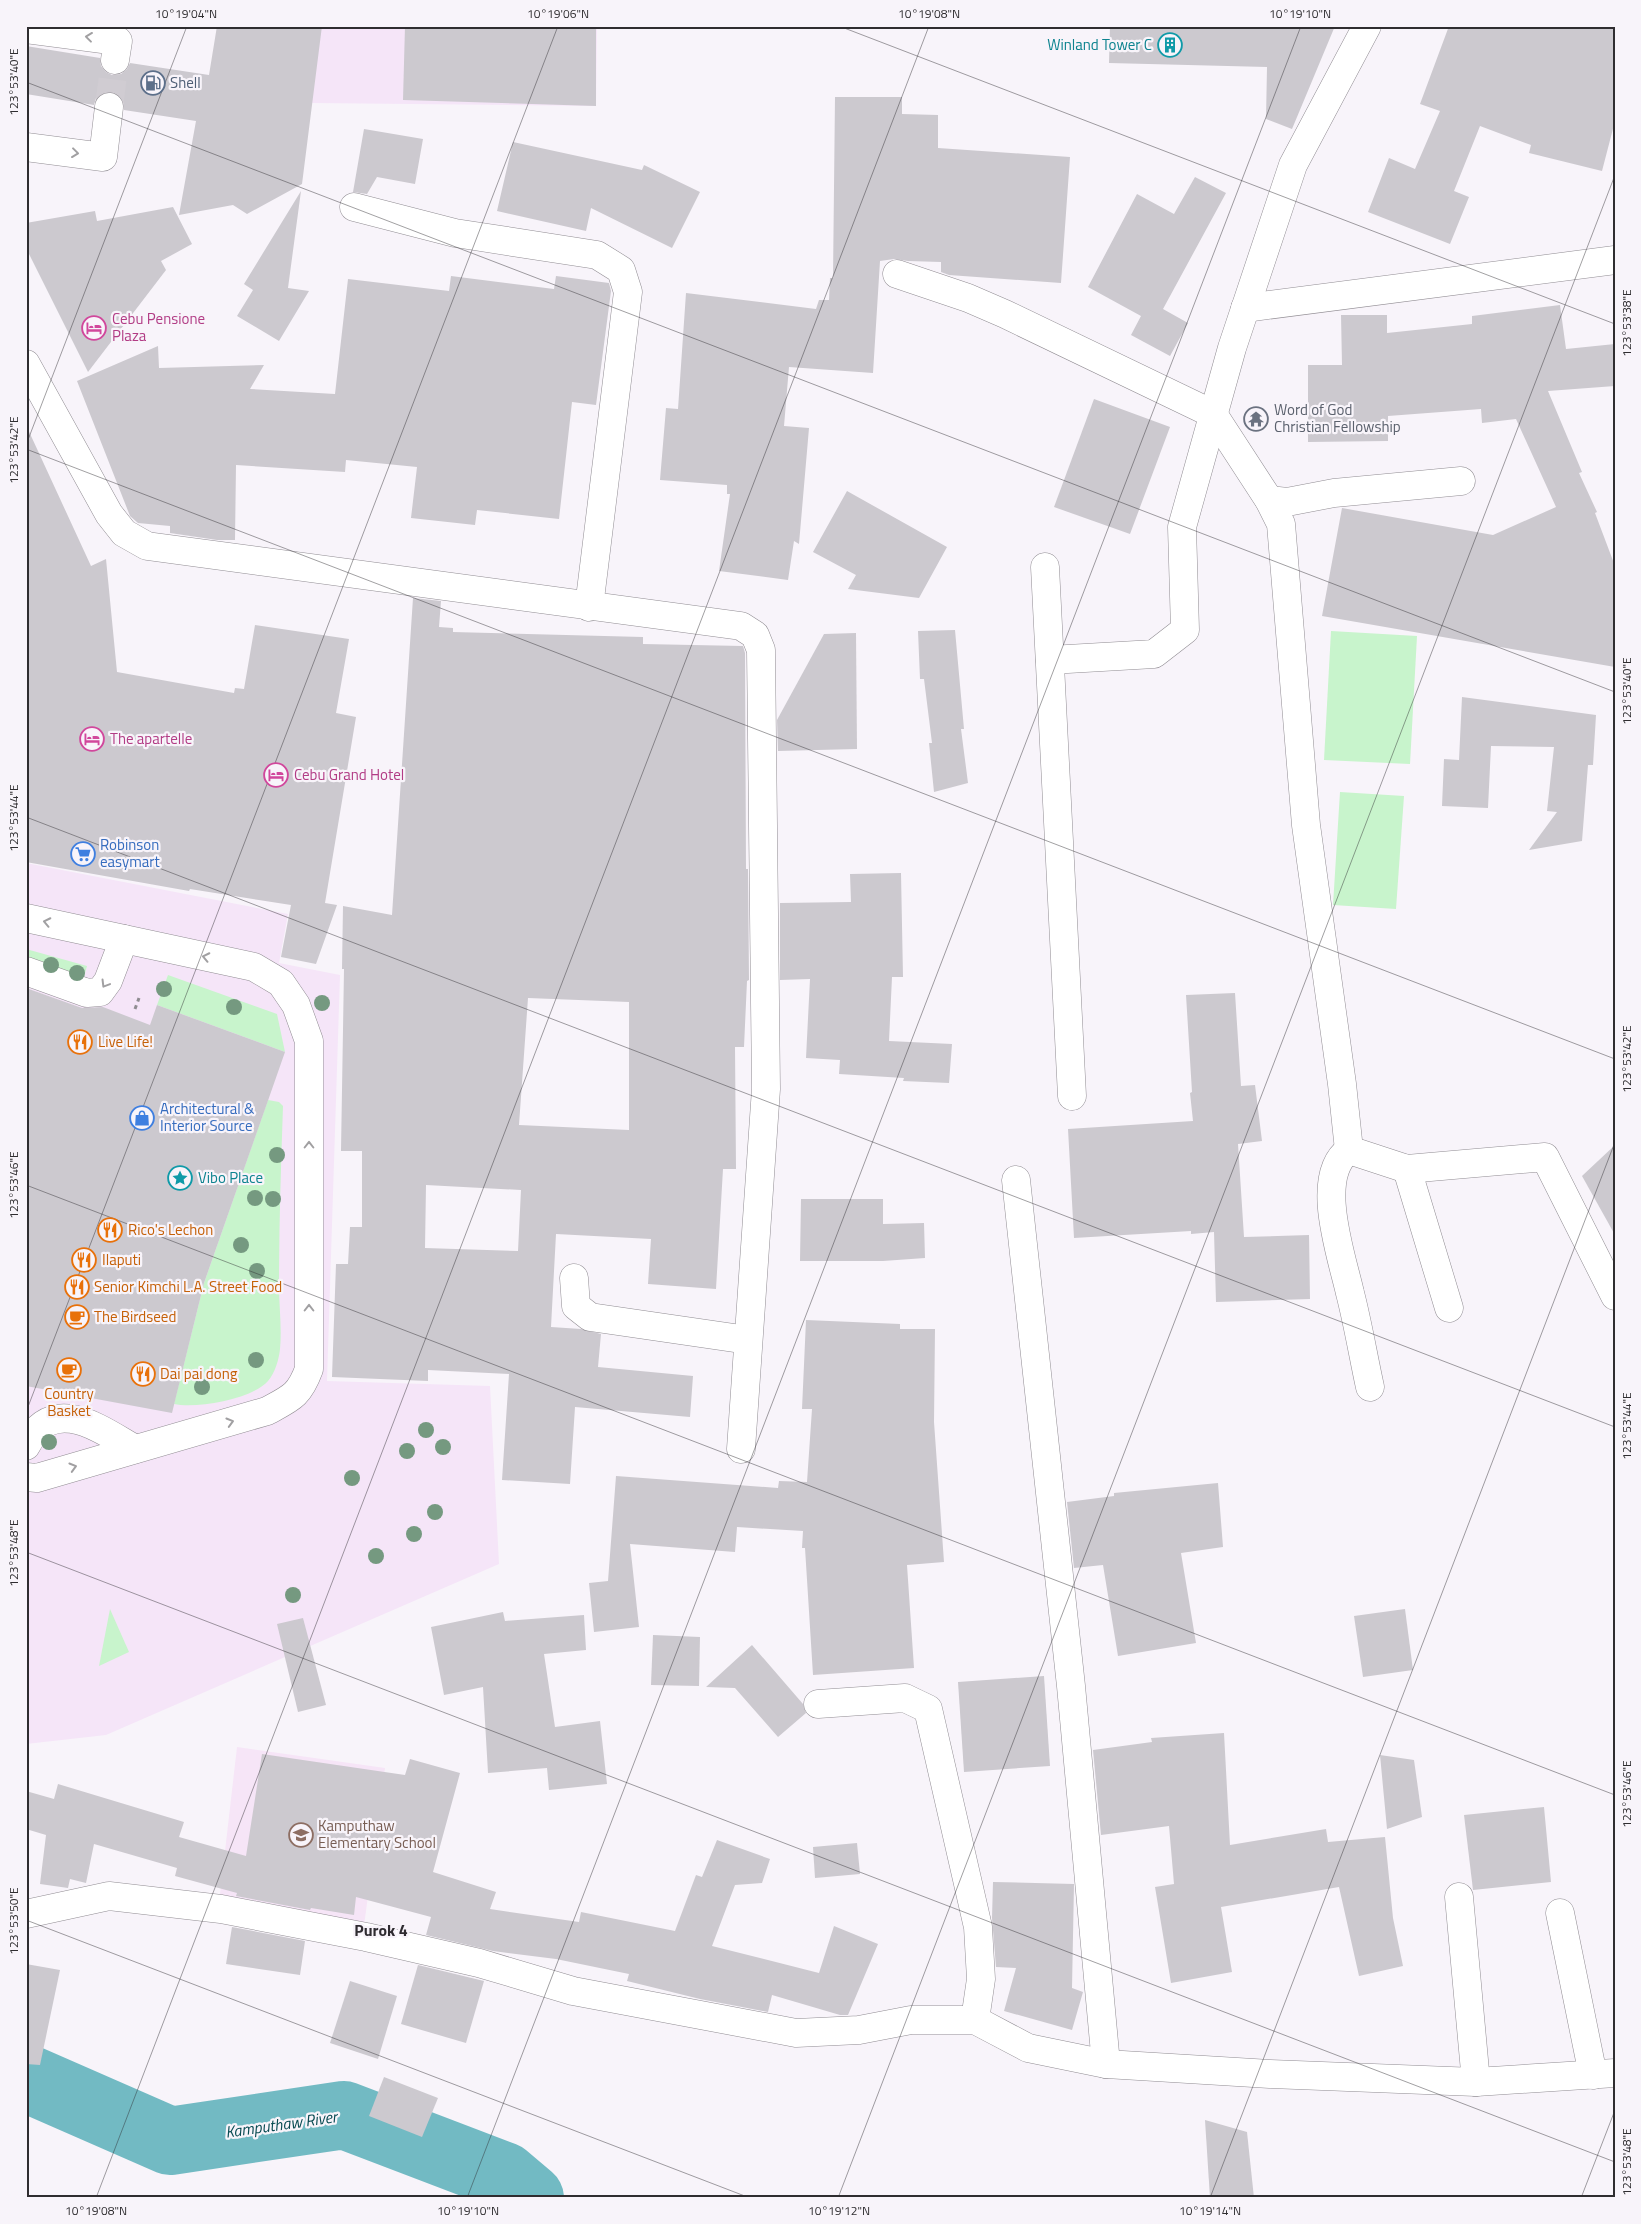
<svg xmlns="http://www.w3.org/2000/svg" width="1641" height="2224" font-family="'Titillium Web',sans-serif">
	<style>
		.commercial { fill: #f5e5f8 }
		.education { fill: #f6e5f7 }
		.green { fill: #c8f4cc }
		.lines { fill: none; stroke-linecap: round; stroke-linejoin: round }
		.river { stroke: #72bac3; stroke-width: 68 }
		.building { fill: #ccc9cf; fill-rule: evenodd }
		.minor-tunnel { stroke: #d0ccd2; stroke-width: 28; stroke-dasharray: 28 14; stroke-linecap: butt }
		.minor-casing { stroke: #918d93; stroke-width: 29 }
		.path { stroke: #8f8c91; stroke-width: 3; stroke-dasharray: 4 4; stroke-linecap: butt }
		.minor { stroke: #fff; stroke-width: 28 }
		.tree { fill: #759980 }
		.oneway { stroke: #a1a0a2 }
		.ticks { fill: none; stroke: #2f2d30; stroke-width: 1; stroke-opacity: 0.45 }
		.labels { text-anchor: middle; stroke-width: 4.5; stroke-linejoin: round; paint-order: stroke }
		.culture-label { font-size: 15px; fill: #0d838f; stroke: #f8f4fa; text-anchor: end }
		.service-label { font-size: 15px; fill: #4e5e75; stroke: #f8f4fa; text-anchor: start }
		.hotel-label { font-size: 15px; fill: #b23c85; stroke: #f8f4fa; text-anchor: start }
		.worship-label { font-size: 15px; fill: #5b616d; stroke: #f8f4fa; text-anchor: start }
		.shop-label { font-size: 15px; fill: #366cbe; stroke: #f8f4fa; text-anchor: start }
		.food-label { font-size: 15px; fill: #c56008; stroke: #f8f4fa; text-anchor: start }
		.education-label { font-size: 15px; fill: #785e54; stroke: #f8f4fa; text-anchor: start }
		.neighbourhood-label { font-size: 16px; font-weight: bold; fill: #2f2c31; stroke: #f8f4fa }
		.water-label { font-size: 16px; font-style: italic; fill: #084b52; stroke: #f8f4fa }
		.neatline { fill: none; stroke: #2f2d30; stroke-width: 2 }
		.ticks-label { font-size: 12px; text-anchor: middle; fill: #2f2d30 }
	</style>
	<rect width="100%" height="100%" fill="#f8f4fa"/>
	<g class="commercial">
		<path d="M279,26H597L596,106L312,103Z"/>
		<path d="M26,863L288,914L279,963L340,975L327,1381L490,1386L499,1564L106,1735L26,1744Z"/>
	</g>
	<path class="education" d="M237,1747L385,1768L364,1926L219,1903Z"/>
	<g class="green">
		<path d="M1331,631L1417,636L1410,764L1324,760Z"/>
		<path d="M1340,792L1404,796L1396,909L1333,905Z"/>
		<path d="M26,949L87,966L84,977L26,961Z"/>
		<path d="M168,975L277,1014L285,1052L157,1005Z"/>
		<path d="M268,1100L279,1102L283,1106C281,1165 279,1225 279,1285C279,1306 282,1328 280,1349C279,1359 275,1373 268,1381C252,1399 197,1409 174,1404L204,1283Z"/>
		<path d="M110,1609L129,1652L99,1666Z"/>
	</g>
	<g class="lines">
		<path class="river" d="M26,2078L170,2141L344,2115L504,2176L530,2198"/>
	</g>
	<g class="building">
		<path d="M217,26H322L302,184L247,214L233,205L179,215L196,121L124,110L123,100L119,95L111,92L102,93L96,98L94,105L26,94V46L100,58L101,66L106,72L112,75L121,74L127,69L130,63L209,75Z"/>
		<path d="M405,26H596V106L403,100Z"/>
		<path d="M1110,26H1335L1292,129L1266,119L1267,67L1109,63Z"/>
		<path d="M1449,26H1615V121L1602,171L1529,153L1531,145L1480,126L1454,191L1469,197L1450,244L1368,212L1389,158L1415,169L1440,111L1420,104Z"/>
		<path d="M835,97H902V114L938,115V148L1070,157L1061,283L949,275L941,272V262L908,261L894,259L880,261L873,373L789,367L784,426L809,428L799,544L794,541L788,580L719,571L730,494H727V485L660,480L666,408L678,409L686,293L816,309L819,300H829L830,278H833Z"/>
		<path d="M364,129L423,139L415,184L377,177L367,194L353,192Z"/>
		<path d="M513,142L642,170L644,165L700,192L672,248L591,208L586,231L497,211Z"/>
		<path d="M1195,177L1226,193L1163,309L1188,323L1170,356L1131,335L1141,316L1088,287L1137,194L1174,214Z"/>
		<path d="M301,191L288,288L309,291L279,341L237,316L253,290L244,284Z"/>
		<path d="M173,207L192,244L161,261L166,270L88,372L26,248V223L95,211L97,221Z"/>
		<path d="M451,276L554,289L556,276L609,283L611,291L596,405L572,402L559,519L477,510L475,525L411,518L417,467L346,460L345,472L236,465L235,540H217L170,533V526L138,523L130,516L77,381L158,346L159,368L264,365L250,389L335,394L348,279L449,291Z"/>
		<path d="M1560,305L1566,349L1615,344V386L1548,391L1582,472L1579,473L1597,512L1595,513L1615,566V667L1322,616L1342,508L1493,535L1556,507L1516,419L1482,423L1481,409L1388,416V441L1308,442V365H1342L1341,315H1387V333L1472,324V316Z"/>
		<path d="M1094,399L1170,427L1130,534L1054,507Z"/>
		<path d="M26,425L91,566L106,559L117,672L234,693L235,688L244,689L255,625L349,639L336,713L356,717L325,903L337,905L316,964L281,957L291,905L190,889L189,891L26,862Z"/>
		<path d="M847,491L947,547L919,598L848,589L856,575L813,552Z"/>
		<path d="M413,598L441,601L439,627L453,628V632L643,637V644L743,646L745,653L746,869H748L749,980L747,981L744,1047H735L736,1169H723L716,1289L648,1284L651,1239L556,1234L551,1327L581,1329L601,1334L598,1367L693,1376L690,1417L575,1407L570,1484L502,1480L509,1374L428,1370V1381L332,1377L336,1264H348L350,1227H362V1151H341L344,969H342L343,906L392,915ZM528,998L629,1002V1130L519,1125ZM426,1185L521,1190L518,1251L425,1248Z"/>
		<path d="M955,630L964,729H961L968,783L934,792L929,743H932L924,679H920L918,631Z"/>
		<path d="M856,633L857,749L778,751L777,720L824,634Z"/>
		<path d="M1462,697L1596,715L1593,765H1588L1582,841L1529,850L1557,812L1547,811L1554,747L1491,746L1488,808L1442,806L1444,759L1459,760Z"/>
		<path d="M901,873L903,977H892L889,1041L952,1044L949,1083L903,1081L904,1078L839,1074L840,1060L806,1058L810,979L780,980V903L851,902L850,874Z"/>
		<path d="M26,988L82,1008L103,1007L150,1025L157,1005L285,1052L204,1283L172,1413L26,1386Z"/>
		<path d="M1235,993L1241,1086L1255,1085L1262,1141L1238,1144L1244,1237L1309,1235L1310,1299L1216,1302L1214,1232L1191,1234V1231L1074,1238L1068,1129L1193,1121L1190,1093L1192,1092L1186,995Z"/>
		<path d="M1615,1145V1235L1582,1176Z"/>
		<path d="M801,1199H883V1224L924,1223L925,1258L883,1261H800Z"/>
		<path d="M806,1320L900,1324V1329H935L934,1422L944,1562L907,1565L914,1668L813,1675L805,1548H802L803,1531L737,1527L735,1552L630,1544L639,1627L594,1632L589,1583L608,1581L616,1476L778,1488L779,1481L807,1482L812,1409H802Z"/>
		<path d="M1218,1483L1223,1547L1181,1553L1196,1643L1118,1656L1103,1565L1074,1568L1067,1502L1114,1496V1493Z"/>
		<path d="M1405,1609L1413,1670L1363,1677L1354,1616Z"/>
		<path d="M503,1612L505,1621L584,1615L586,1650L544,1654L555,1727L600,1721L607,1784L549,1790L547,1768L488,1773L483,1687L444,1695L431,1627Z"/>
		<path d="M303,1618L326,1705L298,1712L277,1624Z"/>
		<path d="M653,1635L700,1637L699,1686L651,1685Z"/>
		<path d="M752,1645L803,1704L806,1713L778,1737L735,1688L706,1687Z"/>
		<path d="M1044,1676L1050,1766L964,1772L958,1682Z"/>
		<path d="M1224,1733L1230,1845L1326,1829L1328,1842L1385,1837L1393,1918L1403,1966L1359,1976L1339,1887L1221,1907L1232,1972L1171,1983L1155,1887L1174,1884L1169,1826L1101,1835L1093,1750L1152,1742L1151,1738Z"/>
		<path d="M262,1754L405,1775L410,1759L460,1773L433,1872L496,1892L490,1909L579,1922L581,1912L675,1931L696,1875L702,1877L717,1840L770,1859L762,1883L735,1885L712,1946L819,1973L834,1926L878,1944L848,2015H840L772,1995L768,2012L700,1999L627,1981L629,1974L556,1959L493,1951L426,1935L431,1917L356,1897L354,1915L311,1908L310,1910L236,1896L237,1893L175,1876L177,1868L94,1844L86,1883L70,1879L68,1888L40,1884L46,1835L26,1829V1791L54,1799L58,1784L184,1822L179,1837L246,1856Z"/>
		<path d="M1380,1755L1414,1760L1422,1817L1387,1829Z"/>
		<path d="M1544,1807L1551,1882L1473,1890L1464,1815Z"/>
		<path d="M857,1843L860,1874L815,1878L813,1847Z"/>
		<path d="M993,1882L1074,1884L1072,1988L1083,1992L1072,2030L1004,2011L1016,1968L996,1967L992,1918Z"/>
		<path d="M232,1927L305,1941L300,1975L226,1964Z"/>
		<path d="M26,1964L60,1970L40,2065L26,2064Z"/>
		<path d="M418,1965L484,1981L466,2043L401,2024Z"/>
		<path d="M350,1981L397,1996L378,2059L330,2043Z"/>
		<path d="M384,2077L438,2098L422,2137L369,2116Z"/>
		<path d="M1205,2120L1247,2132L1254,2198H1210Z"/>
	</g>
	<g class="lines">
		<path class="minor-tunnel" d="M109,107L115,60"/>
		<g class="minor-casing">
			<g id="minor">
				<path d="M26,29L118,41L115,60"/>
				<path d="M26,147L103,157L109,107"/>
				<path d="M354,207L455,233L597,255L621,270L628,292L589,607"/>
				<path d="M897,274L968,298L1005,314L1213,414L1269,500L1281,524L1306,825L1342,1084L1349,1150"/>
				<path d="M1245,308L1615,260"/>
				<path d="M26,364L109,514L124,533L147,546L741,626L755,635L761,650L766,1089L741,1449"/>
				<path d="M1269,500L1287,502L1334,493L1461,481"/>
				<path d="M1045,567L1072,1096"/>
				<path d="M1050,660L1154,654L1185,630L1182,527L1232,348L1293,165L1367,26"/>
				<path d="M26,918L254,967L281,983L296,1005L309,1041V1369C299,1396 291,1398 267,1411L37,1478L26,1477"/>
				<path d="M26,971L87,993L100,992L108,981L124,939"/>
				<path d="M1349,1150L1407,1169L1545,1157L1615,1296"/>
				<path d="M1349,1150C1313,1176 1342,1257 1350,1293C1358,1324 1363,1355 1370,1387"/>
				<path d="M1407,1169L1449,1308"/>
				<path d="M1016,1180L1071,1686L1106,2064"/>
				<path d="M574,1278L576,1306L590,1317L748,1340"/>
				<path d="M26,1446C53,1393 100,1429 135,1449"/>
				<path d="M818,1704L905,1698L928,1709L978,1927L981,1979L975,2020"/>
				<path d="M1459,1897L1476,2082"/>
				<path d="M1560,1913L1593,2075"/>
				<path d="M26,1914L109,1896L221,1909L366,1937L479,1963L573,1991L796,2033L859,2030L911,2020H975L1028,2048L1106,2064L1270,2074L1476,2082L1615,2073"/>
			</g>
		</g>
		<path class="path" d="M135,1009L139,998"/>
		<use href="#minor" class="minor"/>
	</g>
	<g class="tree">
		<circle cx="51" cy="965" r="8"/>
		<circle cx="77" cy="973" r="8"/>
		<circle cx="164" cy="989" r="8"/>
		<circle cx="322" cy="1003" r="8"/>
		<circle cx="234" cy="1007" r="8"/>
		<circle cx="277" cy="1155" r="8"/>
		<circle cx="255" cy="1198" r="8"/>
		<circle cx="273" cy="1199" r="8"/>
		<circle cx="241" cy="1245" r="8"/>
		<circle cx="257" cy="1271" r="8"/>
		<circle cx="256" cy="1360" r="8"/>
		<circle cx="202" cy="1387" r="8"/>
		<circle cx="426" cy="1430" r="8"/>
		<circle cx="49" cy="1442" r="8"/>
		<circle cx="443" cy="1447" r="8"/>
		<circle cx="407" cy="1451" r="8"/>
		<circle cx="352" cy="1478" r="8"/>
		<circle cx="435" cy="1512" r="8"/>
		<circle cx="414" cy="1534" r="8"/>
		<circle cx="376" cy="1556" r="8"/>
		<circle cx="293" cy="1595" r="8"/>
	</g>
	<defs><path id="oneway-chevron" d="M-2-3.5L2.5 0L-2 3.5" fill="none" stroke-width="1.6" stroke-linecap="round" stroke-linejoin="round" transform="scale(1.25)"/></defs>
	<g class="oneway">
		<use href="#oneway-chevron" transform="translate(89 37) rotate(-173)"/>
		<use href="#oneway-chevron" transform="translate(75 153) rotate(7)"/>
		<use href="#oneway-chevron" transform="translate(47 922) rotate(-168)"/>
		<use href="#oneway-chevron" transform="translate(206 957) rotate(-168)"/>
		<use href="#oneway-chevron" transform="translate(105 984) rotate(121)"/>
		<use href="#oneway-chevron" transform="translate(309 1145) rotate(-90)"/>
		<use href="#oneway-chevron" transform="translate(309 1308) rotate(-90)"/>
		<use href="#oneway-chevron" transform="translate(230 1422) rotate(-16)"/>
		<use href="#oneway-chevron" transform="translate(73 1467) rotate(-16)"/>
	</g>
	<path class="ticks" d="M839,26L1615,324M26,82L1615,692M26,445L187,26M26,449L1615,1059M26,817L1615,1427M26,1185L1615,1795M26,1412L558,26M26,1552L1615,2162M26,1920L750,2198M96,2198L929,26M467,2198L1301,26M838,2198L1615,175M1210,2198L1615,1142M1581,2198L1615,2110"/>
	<defs>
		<g id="building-ring" transform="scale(1.25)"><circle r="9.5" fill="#f8f4fa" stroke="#0f9aa8" stroke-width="1.5"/><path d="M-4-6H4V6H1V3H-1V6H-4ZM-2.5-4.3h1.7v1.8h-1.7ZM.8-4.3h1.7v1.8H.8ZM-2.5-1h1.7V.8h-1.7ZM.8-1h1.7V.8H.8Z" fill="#0f9aa8"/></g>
		<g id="fuel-ring" transform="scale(1.25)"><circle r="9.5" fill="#f8f4fa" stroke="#5c6f8a" stroke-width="1.5"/><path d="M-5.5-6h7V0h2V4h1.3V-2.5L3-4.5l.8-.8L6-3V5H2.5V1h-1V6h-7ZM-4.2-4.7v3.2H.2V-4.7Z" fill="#5c6f8a"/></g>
		<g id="hotel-ring" transform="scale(1.25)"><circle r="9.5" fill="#f8f4fa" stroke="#d1479c" stroke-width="1.5"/><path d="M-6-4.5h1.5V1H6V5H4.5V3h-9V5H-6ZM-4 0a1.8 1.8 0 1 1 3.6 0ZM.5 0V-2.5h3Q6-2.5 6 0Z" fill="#d1479c"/></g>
		<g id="temple-ring" transform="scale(1.25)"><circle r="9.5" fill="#f8f4fa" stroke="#6b7280" stroke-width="1.5"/><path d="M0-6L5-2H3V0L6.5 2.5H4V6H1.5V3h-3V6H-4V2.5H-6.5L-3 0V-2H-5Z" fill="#6b7280"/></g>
		<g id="supermarket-ring" transform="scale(1.25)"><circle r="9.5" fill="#f8f4fa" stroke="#3f7fe0" stroke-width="1.5"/><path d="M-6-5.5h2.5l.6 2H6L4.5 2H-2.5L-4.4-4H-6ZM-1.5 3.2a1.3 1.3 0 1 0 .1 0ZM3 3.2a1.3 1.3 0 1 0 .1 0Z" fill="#3f7fe0"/></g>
		<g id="restaurant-ring" transform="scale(1.25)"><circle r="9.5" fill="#f8f4fa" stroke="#e8710a" stroke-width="1.5"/><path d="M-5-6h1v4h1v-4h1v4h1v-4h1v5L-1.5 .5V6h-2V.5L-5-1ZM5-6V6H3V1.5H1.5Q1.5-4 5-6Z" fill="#e8710a"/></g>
		<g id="shop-ring" transform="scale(1.25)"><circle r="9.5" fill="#f8f4fa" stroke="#3f7fe0" stroke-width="1.5"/><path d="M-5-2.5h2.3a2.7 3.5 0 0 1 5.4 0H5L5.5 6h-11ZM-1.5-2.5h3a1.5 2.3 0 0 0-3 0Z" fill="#3f7fe0"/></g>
		<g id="sight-ring" transform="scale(1.25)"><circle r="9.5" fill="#f8f4fa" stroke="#0f9aa8" stroke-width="1.5"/><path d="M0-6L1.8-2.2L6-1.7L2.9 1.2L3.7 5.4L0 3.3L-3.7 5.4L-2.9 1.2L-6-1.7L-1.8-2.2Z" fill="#0f9aa8"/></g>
		<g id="cafe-ring" transform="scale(1.25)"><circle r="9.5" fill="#f8f4fa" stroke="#e8710a" stroke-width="1.5"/><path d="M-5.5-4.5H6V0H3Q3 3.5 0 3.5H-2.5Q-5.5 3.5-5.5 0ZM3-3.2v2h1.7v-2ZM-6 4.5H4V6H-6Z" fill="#e8710a"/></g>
		<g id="school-ring" transform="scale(1.25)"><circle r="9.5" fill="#f8f4fa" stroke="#8d6e63" stroke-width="1.5"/><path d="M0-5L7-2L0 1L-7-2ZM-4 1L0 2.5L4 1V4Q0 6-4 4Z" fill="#8d6e63"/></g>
	</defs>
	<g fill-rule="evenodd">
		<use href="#building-ring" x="1170" y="45"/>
		<use href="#fuel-ring" x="153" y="83"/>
		<use href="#hotel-ring" x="94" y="328"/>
		<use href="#temple-ring" x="1256" y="419"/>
		<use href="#hotel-ring" x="92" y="739"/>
		<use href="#hotel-ring" x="276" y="775"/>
		<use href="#supermarket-ring" x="83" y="854"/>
		<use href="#restaurant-ring" x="80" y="1042"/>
		<use href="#shop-ring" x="142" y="1118"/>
		<use href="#sight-ring" x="180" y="1178"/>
		<use href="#restaurant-ring" x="110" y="1230"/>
		<use href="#restaurant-ring" x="84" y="1260"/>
		<use href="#restaurant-ring" x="77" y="1287"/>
		<use href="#cafe-ring" x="77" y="1317"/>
		<use href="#cafe-ring" x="69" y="1370"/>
		<use href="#restaurant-ring" x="143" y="1374"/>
		<use href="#school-ring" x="301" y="1835"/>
	</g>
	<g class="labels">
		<g class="culture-label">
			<text x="1152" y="50">Winland Tower C</text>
			<text x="198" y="1183" text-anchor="start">Vibo Place</text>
		</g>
		<g class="service-label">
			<text x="170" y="88">Shell</text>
		</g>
		<g class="hotel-label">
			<text x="112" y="324">Cebu Pensione<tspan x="112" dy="17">Plaza</tspan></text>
			<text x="110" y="744">The apartelle</text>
			<text x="294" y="780">Cebu Grand Hotel</text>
		</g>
		<g class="worship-label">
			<text x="1274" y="415">Word of God<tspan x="1274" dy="17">Christian Fellowship</tspan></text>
		</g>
		<g class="shop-label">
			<text x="100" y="850">Robinson<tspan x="100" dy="17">easymart</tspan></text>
			<text x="160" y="1114">Architectural &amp;<tspan x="160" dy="17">Interior Source</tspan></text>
		</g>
		<g class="food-label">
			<text x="98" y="1047">Live Life!</text>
			<text x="128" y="1235">Rico's Lechon</text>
			<text x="102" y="1265">Ilaputi</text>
			<text x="94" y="1292">Senior Kimchi L.A. Street Food</text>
			<text x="94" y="1322">The Birdseed</text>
			<text x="160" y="1379">Dai pai dong</text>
			<text x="69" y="1399" text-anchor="middle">Country<tspan x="69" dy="17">Basket</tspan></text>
		</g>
		<g class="education-label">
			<text x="318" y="1831">Kamputhaw<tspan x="318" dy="17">Elementary School</tspan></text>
		</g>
		<g class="neighbourhood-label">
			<text x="381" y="1936">Purok 4</text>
		</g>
		<g class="water-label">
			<text transform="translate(281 2124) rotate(-8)" y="6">Kamputhaw River</text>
		</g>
	</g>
	<rect width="1641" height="2224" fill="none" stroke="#f8f4fa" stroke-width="55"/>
	<rect x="28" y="28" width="1586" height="2168" class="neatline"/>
	<g class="ticks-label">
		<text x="186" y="18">10°19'04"N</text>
		<text x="558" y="18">10°19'06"N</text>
		<text x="929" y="18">10°19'08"N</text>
		<text x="1300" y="18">10°19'10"N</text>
		<text transform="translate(14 82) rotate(-90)" y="4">123°53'40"E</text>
		<text transform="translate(1627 323) rotate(-90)" y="4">123°53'38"E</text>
		<text transform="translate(14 450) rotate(-90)" y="4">123°53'42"E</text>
		<text transform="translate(1627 691) rotate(-90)" y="4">123°53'40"E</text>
		<text transform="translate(14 818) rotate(-90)" y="4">123°53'44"E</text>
		<text transform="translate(1627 1059) rotate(-90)" y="4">123°53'42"E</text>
		<text transform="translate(14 1185) rotate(-90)" y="4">123°53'46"E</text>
		<text transform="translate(1627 1426) rotate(-90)" y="4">123°53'44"E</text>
		<text transform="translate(14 1553) rotate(-90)" y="4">123°53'48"E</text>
		<text transform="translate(1627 1794) rotate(-90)" y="4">123°53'46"E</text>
		<text transform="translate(14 1921) rotate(-90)" y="4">123°53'50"E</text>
		<text transform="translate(1627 2162) rotate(-90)" y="4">123°53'48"E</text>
		<text x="96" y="2215">10°19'08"N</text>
		<text x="468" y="2215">10°19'10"N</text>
		<text x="839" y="2215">10°19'12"N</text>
		<text x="1210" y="2215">10°19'14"N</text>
	</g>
</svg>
